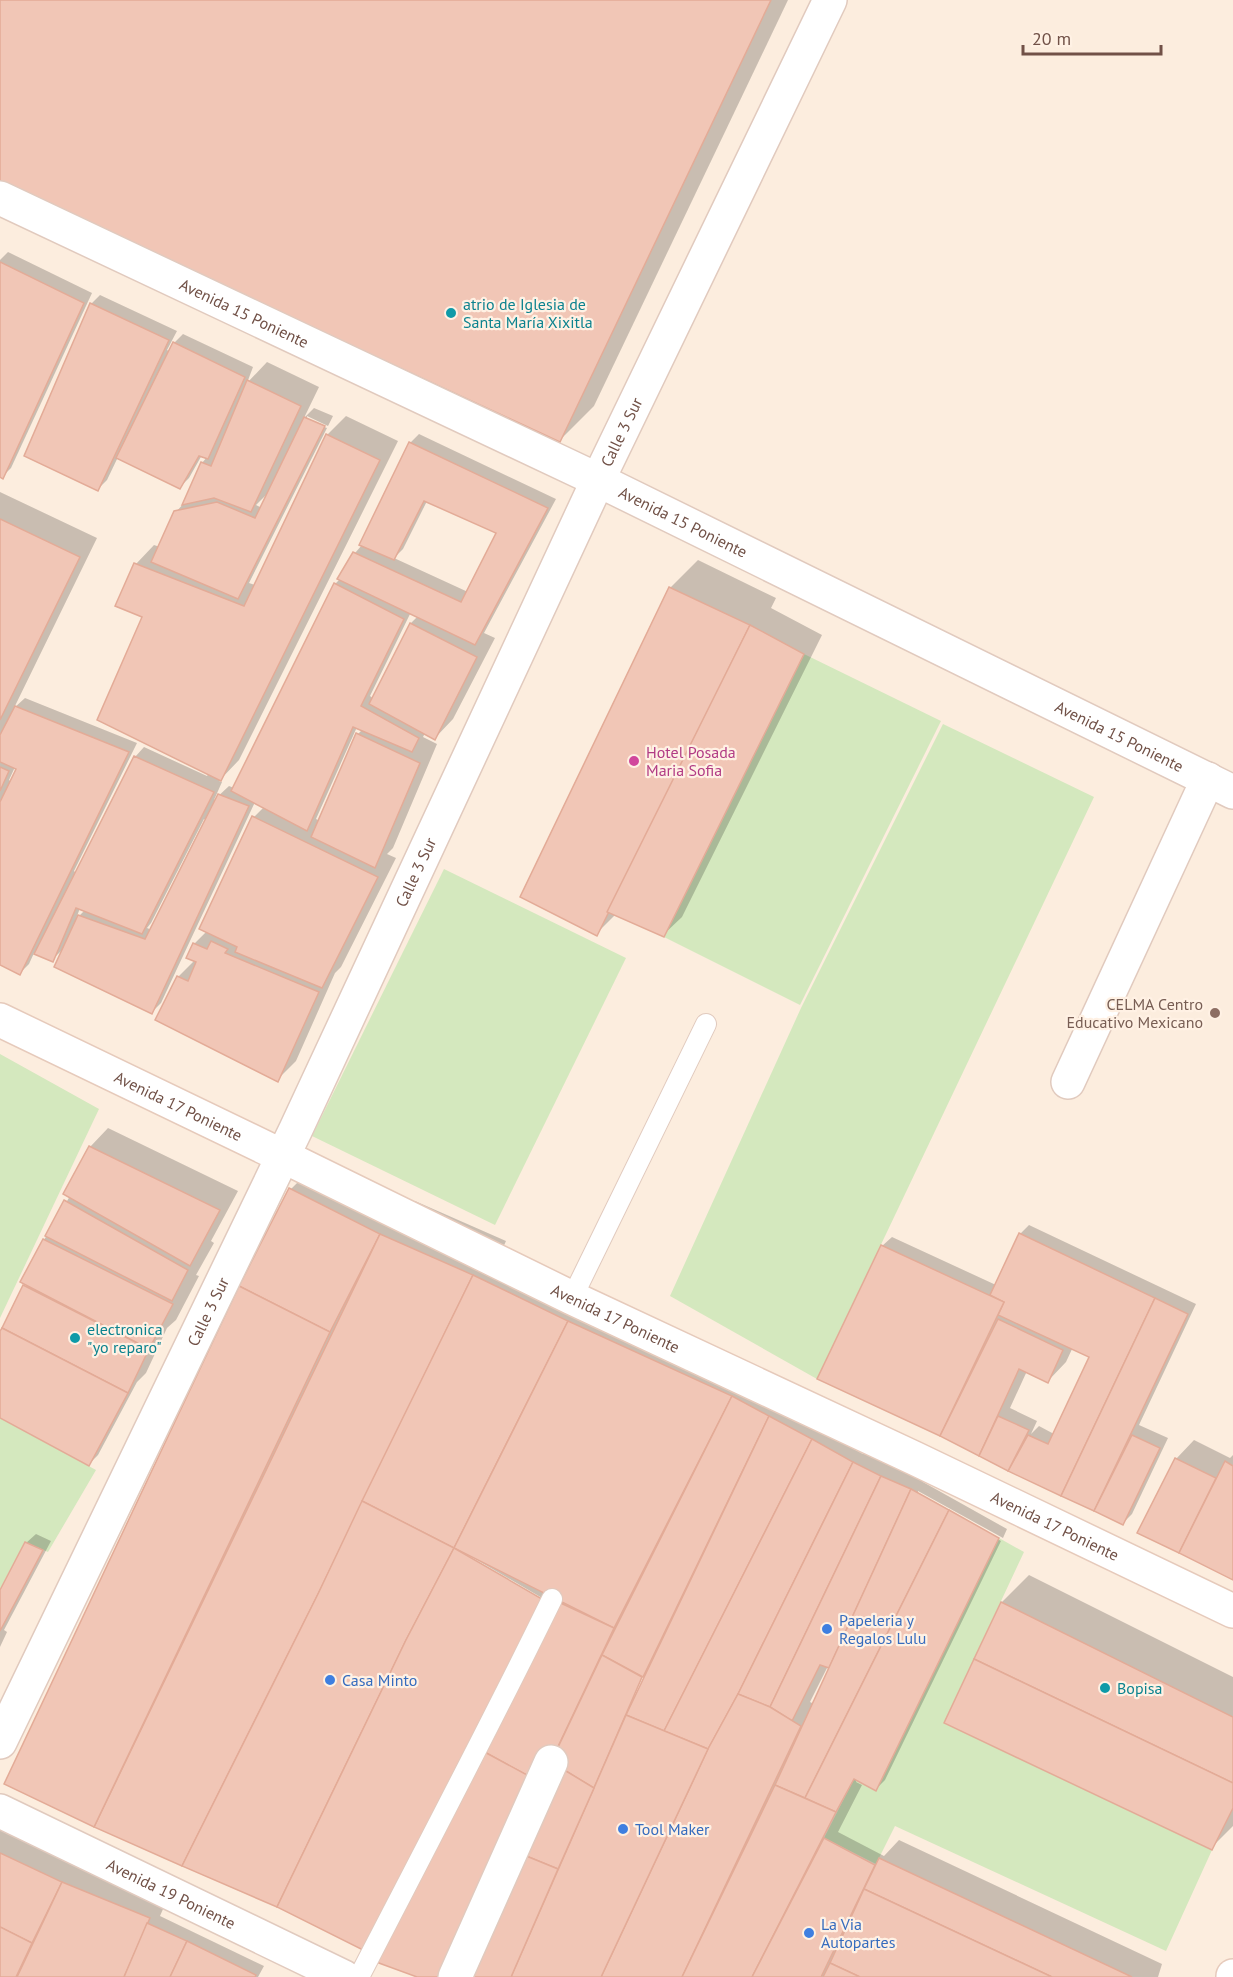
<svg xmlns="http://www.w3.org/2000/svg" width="1233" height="1977" font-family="'PT Sans',sans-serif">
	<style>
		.green { fill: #d4e8be }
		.shadow { fill: #0003; fill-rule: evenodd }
		.building { fill: #f1c6b6; stroke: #e3ab97; stroke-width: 1.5 }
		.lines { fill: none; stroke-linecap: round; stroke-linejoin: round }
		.service-casing { stroke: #e1cabe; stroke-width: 22 }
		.minor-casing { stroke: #e1cabe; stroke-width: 36 }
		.secondary-casing { stroke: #e6cabb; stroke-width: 36 }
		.service { stroke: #fff; stroke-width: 20 }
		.minor { stroke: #fff; stroke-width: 33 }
		.secondary { stroke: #fff; stroke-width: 33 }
		.culture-dot { fill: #0f9aa8; stroke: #fff1e4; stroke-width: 2 }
		.hotel-dot { fill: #d1479c; stroke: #fff1e4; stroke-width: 2 }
		.education-dot { fill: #8d6e63; stroke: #fff1e4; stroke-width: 2 }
		.shop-dot { fill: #3f7fe0; stroke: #fff1e4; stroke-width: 2 }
		.labels { text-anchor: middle; stroke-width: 4.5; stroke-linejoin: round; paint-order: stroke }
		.culture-label { font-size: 16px; fill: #0d838f; stroke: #fff1e4; text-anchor: start }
		.street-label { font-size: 16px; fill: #715147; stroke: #fff1e4 }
		.hotel-label { font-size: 16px; fill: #b23c85; stroke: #fff1e4; text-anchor: start }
		.education-label { font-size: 16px; fill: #785e54; stroke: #fff1e4; text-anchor: end }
		.shop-label { font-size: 16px; fill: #366cbe; stroke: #fff1e4; text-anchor: start }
	</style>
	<rect width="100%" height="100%" fill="#fcedde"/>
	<g class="green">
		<path d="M804,654L941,721L800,1005L664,937Z"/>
		<path d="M943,724L1094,797L817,1379L670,1296L801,1008Z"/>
		<path d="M444,869L626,958L495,1225L312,1136Z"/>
		<path d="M0,1054L99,1109L0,1318Z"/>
		<path d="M0,1418L96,1470L48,1552L25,1542L0,1589Z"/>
		<path d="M999,1538L1024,1552L944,1723L1212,1850L1166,1951L895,1826L876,1864L824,1838L854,1779L876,1790Z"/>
	</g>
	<g class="shadow">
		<path d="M0,0H788L594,406L560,440L0,182Z"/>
		<path d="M8,252L92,293L11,468L2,477L0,476V260Z"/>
		<path d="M100,295L177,331L167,350L170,352L174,343L183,334L253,367L247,383L267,362L319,387L304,418L314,408L333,416L328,426L307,416V420L327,428L249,583L255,585L327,435L346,416L398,441L239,760L219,781L222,782L214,800L229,786L234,788L335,584L340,579L355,553L362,545L410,443L419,434L556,499L484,633L495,638L453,719L435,738L425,733L423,737L437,744L393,848L387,854L396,858L341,967L335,973L296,1061L277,1080L178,977L195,960L188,957L195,943L207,931L254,817L264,807L255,802L161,1003L152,1012L64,948L52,960L34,953L29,964L20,973L0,963V492L97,538L14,708L25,698L137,743L74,871L76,873L135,757L144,747L207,776L209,773L144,616L136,564L154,545L160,547L176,512L184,503L202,463L207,457L202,455L189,478L180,487L118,457L107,480L98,489L91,304ZM268,493L262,508L256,505ZM427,501L498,532L468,592L394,558L403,549ZM411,612L418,616L411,623L374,699L370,696ZM357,727L362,730L358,734L320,821L316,819ZM15,767L18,768L11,782L9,780ZM204,819L207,820L152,930L147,928L151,923ZM80,908L85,910L76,919Z"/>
		<path d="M698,560L776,598L771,608L822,635L682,917L663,935L616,914L596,934L522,896L671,587Z"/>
		<path d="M108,1128L238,1191L211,1241L214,1243L196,1275L199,1276L176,1320L167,1328L146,1373L137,1382L98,1455L89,1464L0,1417V1335L27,1283L44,1240L70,1196L90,1147Z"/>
		<path d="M300,1180L390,1226L415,1201L506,1241L502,1250L741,1388L863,1454L873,1444L929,1470L923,1482L1007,1529L1003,1538L918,1491V1495L1001,1541L885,1780L876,1789L857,1779L856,1782L862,1785L838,1832L884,1856L899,1840L1162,1964L1158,1977H421L382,1936L278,1906L95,1826L6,1783L291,1189ZM460,1550L549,1602L548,1604L460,1553ZM828,1666L831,1667L814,1704L810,1702ZM644,1669L646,1670L636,1698L632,1697Z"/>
		<path d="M1029,1225L1196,1304L1139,1425L1168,1438L1132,1514L1123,1523L940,1434L882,1246L892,1237L996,1285L1020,1234ZM1073,1347L1091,1356L1054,1434L1039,1426L1031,1434L1037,1421L1010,1408L1027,1371L1048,1381L1066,1362Z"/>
		<path d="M1194,1440L1230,1458L1233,1455V1578L1139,1532L1176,1459Z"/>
		<path d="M36,1534L51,1541L4,1630L7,1632L0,1647V1593L26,1543Z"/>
		<path d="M1029,1575L1233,1677V1826L1211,1848L1002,1602Z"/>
		<path d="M0,1826L167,1900L160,1916L264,1966L258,1977H0Z"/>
	</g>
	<g class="building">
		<path d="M0,0H771L560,442L0,183Z"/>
		<path d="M0,262L84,303L3,479L0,477Z"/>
		<path d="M90,303L169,340L98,491L24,456Z"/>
		<path d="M173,342L245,377L208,459L199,456L180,489L116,458Z"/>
		<path d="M247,380L301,406L251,512L214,498L182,505L201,462L211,466Z"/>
		<path d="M304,417L325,426L238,599L151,562L174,511L217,502L255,518Z"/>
		<path d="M326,434L380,460L221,781L97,720L142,617L115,606L134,563L244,606Z"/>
		<path d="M409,442L548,508L475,645L337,579L353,552L461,602L496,533L424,501L394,560L359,545Z"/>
		<path d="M0,519L80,557L0,720Z"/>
		<path d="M334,583L404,619L361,706L419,738L412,752L353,727L307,831L231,791Z"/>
		<path d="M669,587L750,625L597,936L520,897Z"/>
		<path d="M410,623L477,657L435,740L369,704Z"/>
		<path d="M750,625L804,654L664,937L607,912Z"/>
		<path d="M15,706L129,752L20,975L0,965V802L16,769L0,762V735Z"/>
		<path d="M356,733L420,763L375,868L311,837Z"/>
		<path d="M134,756L214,792L142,934L76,908L53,962L34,954Z"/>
		<path d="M0,767L9,771L0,791Z"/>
		<path d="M218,794L249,806L152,1014L54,967L78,915L145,939Z"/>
		<path d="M252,816L378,877L322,988L235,952L237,947L199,929Z"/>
		<path d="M211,941L228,949L225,953L319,992L278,1082L155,1020L177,976L188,981L196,962L186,958L193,943L207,949Z"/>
		<path d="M89,1146L220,1210L190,1266L63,1194Z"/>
		<path d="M289,1188L380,1234L330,1332L239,1286Z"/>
		<path d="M64,1200L188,1270L172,1301L45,1236Z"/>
		<path d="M1019,1233L1155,1298L1061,1496L1008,1471L1028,1435L1048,1444L1089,1357L998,1315L1004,1302L990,1295Z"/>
		<path d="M380,1234L473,1275L318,1594L182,1866L94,1827Z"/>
		<path d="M43,1239L173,1304L149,1349L20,1282Z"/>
		<path d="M881,1245L1004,1302L940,1436L817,1379Z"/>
		<path d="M473,1275L568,1321L454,1548L362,1501Z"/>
		<path d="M23,1285L149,1349L128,1393L2,1328Z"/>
		<path d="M239,1286L330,1332L94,1827L4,1784Z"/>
		<path d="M1155,1298L1188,1314L1094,1511L1061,1496Z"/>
		<path d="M998,1319L1063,1350L1048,1383L1019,1369L979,1456L940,1436Z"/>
		<path d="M568,1321L732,1396L614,1628L454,1548Z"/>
		<path d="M2,1328L128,1393L89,1466L0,1418V1331Z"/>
		<path d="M732,1396L769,1416L643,1677L602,1655Z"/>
		<path d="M769,1416L812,1439L664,1731L626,1715Z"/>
		<path d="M998,1416L1029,1430L1008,1471L979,1456Z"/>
		<path d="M1132,1435L1160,1448L1123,1525L1094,1511Z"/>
		<path d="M812,1439L853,1462L738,1694L708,1749L664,1731Z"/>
		<path d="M1175,1458L1216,1478L1179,1553L1137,1533Z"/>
		<path d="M1225,1461L1233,1466V1580L1179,1553Z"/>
		<path d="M853,1462L881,1476L770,1707L738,1694Z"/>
		<path d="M881,1476L911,1489L829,1668L820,1665L792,1721L770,1707Z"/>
		<path d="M911,1489L949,1510L805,1798L775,1785Z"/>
		<path d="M362,1501L454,1548L406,1640L277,1907L182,1866L318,1594Z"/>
		<path d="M949,1510L999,1538L876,1791L854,1779L836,1812L805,1798Z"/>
		<path d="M25,1542L43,1550L0,1631V1590Z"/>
		<path d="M454,1548L542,1599L367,1952L277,1907L406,1640Z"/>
		<path d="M552,1599L614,1628L554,1755L538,1781L479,1749Z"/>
		<path d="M1001,1602L1233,1717V1783L974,1659Z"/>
		<path d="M602,1655L642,1677L594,1788L551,1762Z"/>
		<path d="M974,1659L1233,1783V1808L1212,1850L944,1723Z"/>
		<path d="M738,1694L770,1707L801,1726L682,1977H601L708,1749Z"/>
		<path d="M626,1715L708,1749L601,1977H511Z"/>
		<path d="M479,1749L538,1781L455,1977H417L368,1959Z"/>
		<path d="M551,1762L594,1788L558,1869L514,1851Z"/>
		<path d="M775,1785L836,1812L752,1977H682Z"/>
		<path d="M824,1838L875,1865L821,1977H752Z"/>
		<path d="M514,1851L558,1869L511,1977H455Z"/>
		<path d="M0,1853L62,1882L32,1943L0,1927Z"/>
		<path d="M879,1858L1132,1977H1052L864,1889Z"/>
		<path d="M62,1882L150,1918L124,1977H17Z"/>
		<path d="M864,1889L1052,1977H860L830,1963Z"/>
		<path d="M147,1923L187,1941L170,1977H124Z"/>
		<path d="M0,1927L32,1943L16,1977H0Z"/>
		<path d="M187,1941L256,1975L255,1977H170Z"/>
		<path d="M830,1963L860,1977H823Z"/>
	</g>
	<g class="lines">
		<g class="service-casing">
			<g id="service">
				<path d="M572,1298L706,1024"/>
				<path d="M359,1977C424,1851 490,1726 552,1599"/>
			</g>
		</g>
		<g class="minor-casing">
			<g id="minor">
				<path id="s1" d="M0,198L598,480L1233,792"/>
				<path d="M1068,1082L1208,779"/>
				<path id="s2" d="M0,1742L296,1129L598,480L830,0"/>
				<path id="s3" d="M0,1811L344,1977"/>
				<path d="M455,1977L551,1762"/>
			</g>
		</g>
		<g class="secondary-casing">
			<g id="secondary">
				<path id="s4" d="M0,1020L299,1164L572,1298L914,1458L1233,1611"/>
				<path d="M1233,1977V1976"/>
			</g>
		</g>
		<use href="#service" class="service"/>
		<use href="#minor" class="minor"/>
		<use href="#secondary" class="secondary"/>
	</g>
	<g class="culture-dot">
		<circle cx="451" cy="313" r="6"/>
		<circle cx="75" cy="1338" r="6"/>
		<circle cx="1105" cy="1688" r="6"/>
	</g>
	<circle class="hotel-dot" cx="634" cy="761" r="6"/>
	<circle class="education-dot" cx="1215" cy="1013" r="6"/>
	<g class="shop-dot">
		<circle cx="827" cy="1629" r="6"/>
		<circle cx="330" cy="1680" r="6"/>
		<circle cx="623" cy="1829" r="6"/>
		<circle cx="809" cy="1933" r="6"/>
	</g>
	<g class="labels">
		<g class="culture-label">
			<text x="463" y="310">atrio de Iglesia de<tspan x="463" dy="18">Santa María Xixitla</tspan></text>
			<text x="87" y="1335">electronica<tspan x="87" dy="18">"yo reparo"</tspan></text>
			<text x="1117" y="1694">Bopisa</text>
		</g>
		<g class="street-label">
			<text dy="6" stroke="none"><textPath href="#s1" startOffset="270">Avenida 15 Poniente</textPath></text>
			<text dy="6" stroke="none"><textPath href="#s2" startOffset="1450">Calle 3 Sur</textPath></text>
			<text dy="6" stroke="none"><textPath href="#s1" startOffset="756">Avenida 15 Poniente</textPath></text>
			<text dy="6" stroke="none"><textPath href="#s1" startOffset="1242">Avenida 15 Poniente</textPath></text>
			<text dy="6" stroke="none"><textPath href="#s2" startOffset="964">Calle 3 Sur</textPath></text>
			<text dy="6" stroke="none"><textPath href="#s4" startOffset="198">Avenida 17 Poniente</textPath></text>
			<text dy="6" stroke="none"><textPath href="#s2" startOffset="478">Calle 3 Sur</textPath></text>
			<text dy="6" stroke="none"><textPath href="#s4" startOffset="684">Avenida 17 Poniente</textPath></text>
			<text dy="6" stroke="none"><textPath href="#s4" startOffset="1170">Avenida 17 Poniente</textPath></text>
			<text dy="6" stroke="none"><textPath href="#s3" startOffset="190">Avenida 19 Poniente</textPath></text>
		</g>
		<g class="hotel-label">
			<text x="646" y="758">Hotel Posada<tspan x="646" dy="18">Maria Sofia</tspan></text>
		</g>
		<g class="education-label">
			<text x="1203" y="1010">CELMA Centro<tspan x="1203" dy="18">Educativo Mexicano</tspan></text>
		</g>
		<g class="shop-label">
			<text x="839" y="1626">Papeleria y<tspan x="839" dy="18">Regalos Lulu</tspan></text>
			<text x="342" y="1686">Casa Minto</text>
			<text x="635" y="1835">Tool Maker</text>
			<text x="821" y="1930">La Via<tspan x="821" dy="18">Autopartes</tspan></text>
		</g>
	</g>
	<path d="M1023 45v9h138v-9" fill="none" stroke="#715147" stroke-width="3"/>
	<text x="1032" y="45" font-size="18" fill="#715147" stroke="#fff1e4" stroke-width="4.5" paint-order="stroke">20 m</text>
</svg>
